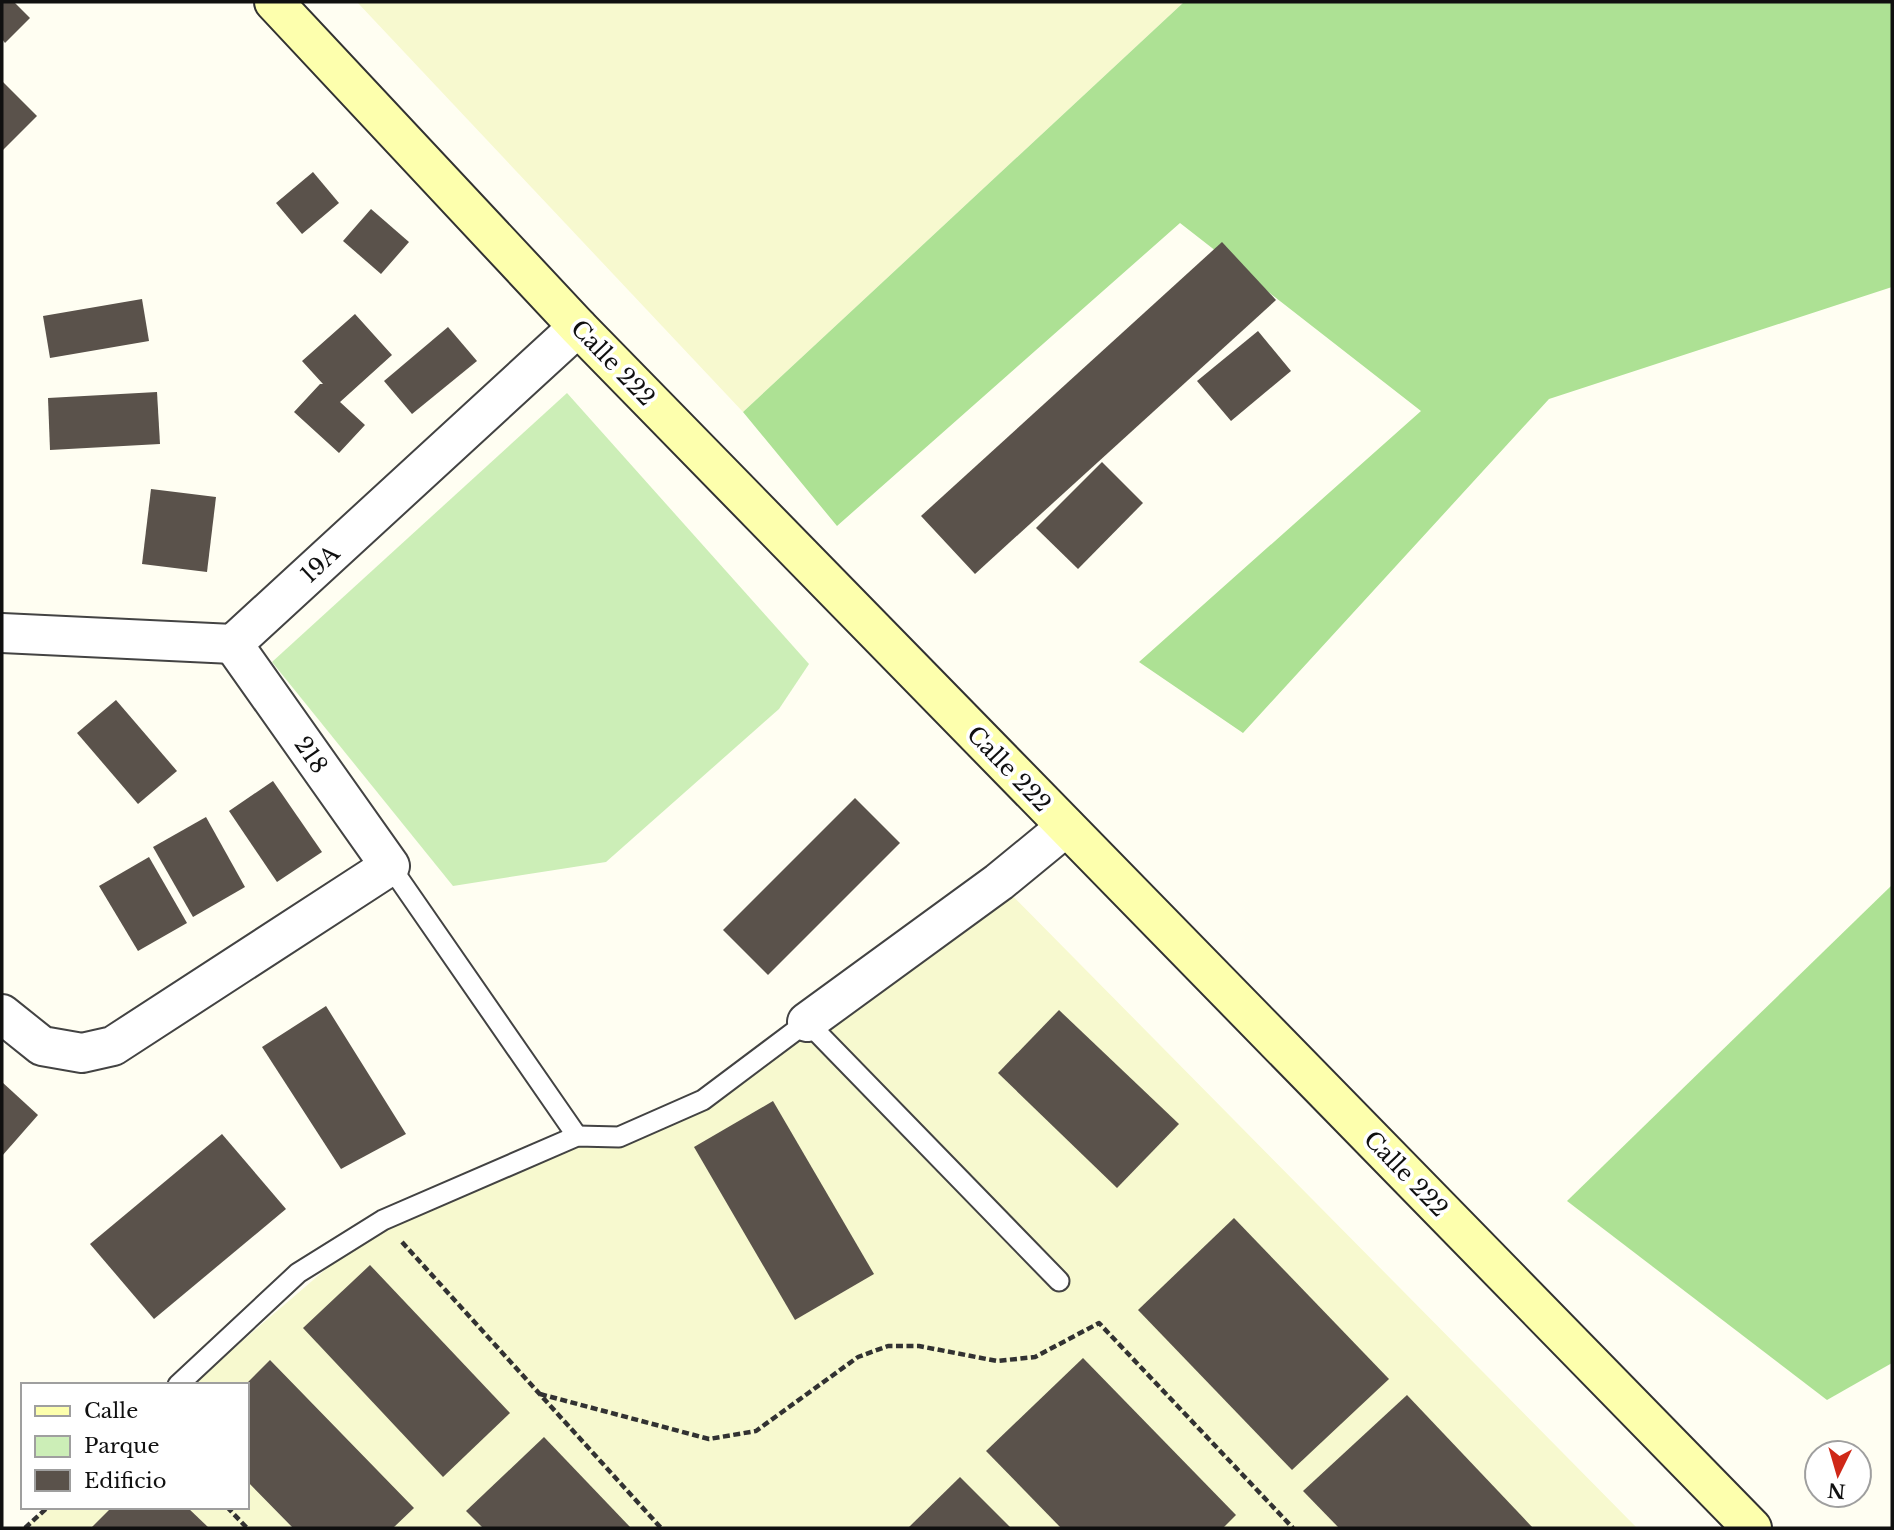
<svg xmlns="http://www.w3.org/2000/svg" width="1894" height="1530" font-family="'Libre Baskerville',serif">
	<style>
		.farmland { fill: #f7f9cf }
		.green { fill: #cceeb7 }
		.forest { fill: #ade194 }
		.building { fill: #5a524b }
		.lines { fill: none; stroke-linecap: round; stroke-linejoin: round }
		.service-casing { stroke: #434343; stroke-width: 23 }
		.minor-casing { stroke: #434343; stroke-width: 42 }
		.secondary-casing { stroke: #323232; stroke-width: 42 }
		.path { stroke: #323232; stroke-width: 4.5; stroke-dasharray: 7 3.5; stroke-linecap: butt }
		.service { stroke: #fff; stroke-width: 19 }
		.minor { stroke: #fff; stroke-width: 38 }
		.secondary { stroke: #fdffad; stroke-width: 38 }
		.labels { text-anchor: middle; stroke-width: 7; stroke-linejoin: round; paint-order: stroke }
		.street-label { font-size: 23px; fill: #101010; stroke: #fff }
	</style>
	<rect width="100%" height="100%" fill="#fffef2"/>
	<g class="farmland">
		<path d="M357,2H1184L743,412Z"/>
		<path d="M999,882L1637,1528H23L47,1507H247V1385H191L383,1220L577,1136L619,1137L703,1100Z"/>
	</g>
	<path class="green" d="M567,393L809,664L779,709L606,862L453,886L272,662Z"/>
	<g class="forest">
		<path d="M1184,2H1892V287L1549,399L1243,733L1139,662L1421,411L1180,223L837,526L743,412Z"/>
		<path d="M1892,885V1363L1827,1400L1567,1201Z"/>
	</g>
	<g class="building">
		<path d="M2,2H14L30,18L5,43L2,39Z"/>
		<path d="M2,81L37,116L2,151Z"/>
		<path d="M313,172L339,203L302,234L276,203Z"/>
		<path d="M371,209L409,242L381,274L343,241Z"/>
		<path d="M1222,242L1276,300L975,574L921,516Z"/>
		<path d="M142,299L149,341L50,358L43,316Z"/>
		<path d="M355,314L392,355L340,402L365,425L339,453L294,412L320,384H323L302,361Z"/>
		<path d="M448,327L477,361L412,414L384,381Z"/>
		<path d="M1258,331L1291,371L1231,421L1197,381Z"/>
		<path d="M157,392L160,444L50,450L48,398Z"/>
		<path d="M1102,462L1143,503L1078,569L1036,528Z"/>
		<path d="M151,489L216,497L207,572L142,564Z"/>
		<path d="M116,700L177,771L138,804L77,733Z"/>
		<path d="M273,781L322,852L277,882L229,811Z"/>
		<path d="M855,798L900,843L768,975L723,930Z"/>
		<path d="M206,817L245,887L193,917L153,847Z"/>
		<path d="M149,857L187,923L138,951L99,886Z"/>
		<path d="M326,1006L406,1134L341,1169L262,1047Z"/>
		<path d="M1059,1010L1179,1124L1117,1188L998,1073Z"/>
		<path d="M2,1082L38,1115L2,1156Z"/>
		<path d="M773,1101L874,1274L795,1320L694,1147Z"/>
		<path d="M222,1134L286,1209L154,1319L90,1244Z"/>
		<path d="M1234,1218L1389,1379L1292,1470L1138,1310Z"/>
		<path d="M370,1265L510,1413L443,1477L303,1328Z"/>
		<path d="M1083,1358L1236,1515L1223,1528H1061L986,1451Z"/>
		<path d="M270,1360L414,1508L393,1528H293L247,1481V1385H245Z"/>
		<path d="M1407,1395L1533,1528H1339L1303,1491Z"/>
		<path d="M544,1437L631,1528H483L466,1511Z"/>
		<path d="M960,1477L1011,1528H908Z"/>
		<path d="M112,1507H187L209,1528H91Z"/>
	</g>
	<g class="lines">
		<g class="service-casing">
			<g id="service">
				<path d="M390,866L577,1136"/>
				<path d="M178,1385L298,1273L383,1220L577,1136L619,1137L703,1100L807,1022L1059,1281"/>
			</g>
		</g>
		<g class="minor-casing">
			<g id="minor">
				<path d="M2,633L233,644L578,327"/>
				<path d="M2,1014L42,1046L82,1053L113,1046L390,866L233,644"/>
				<path d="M807,1022L999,882L1066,827"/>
			</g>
		</g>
		<g class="secondary-casing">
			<path id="secondary" d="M274,2L578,327L1752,1528"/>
		</g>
		<g class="path">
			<path d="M402,1242L661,1528"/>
			<path d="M540,1394L709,1439L756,1431L858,1357L888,1346H919L997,1361L1035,1357L1099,1323L1293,1528"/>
			<path d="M227,1507L247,1528"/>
			<path d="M25,1528L48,1507"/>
		</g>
		<use href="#service" class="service"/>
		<use href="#minor" class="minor"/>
		<use href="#secondary" class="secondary"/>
	</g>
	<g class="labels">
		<g class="street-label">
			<text transform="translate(613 363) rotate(46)" y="8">Calle 222</text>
			<text transform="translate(320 564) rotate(-43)" y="8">19A</text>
			<text transform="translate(311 755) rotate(55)" y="8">218</text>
			<text transform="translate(1009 769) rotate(46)" y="8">Calle 222</text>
			<text transform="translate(1406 1174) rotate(46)" y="8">Calle 222</text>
		</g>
	</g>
	<rect width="1894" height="1530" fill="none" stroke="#101010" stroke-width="7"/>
	<rect x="21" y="1383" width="228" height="126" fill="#ffffff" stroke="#9f9f9f" stroke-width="2"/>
	<rect x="35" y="1406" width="35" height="10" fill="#fdffad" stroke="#9f9f9f" stroke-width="2"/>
	<text x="84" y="1418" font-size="21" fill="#101010">Calle</text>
	<rect x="35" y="1436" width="35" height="21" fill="#cceeb7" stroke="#9f9f9f" stroke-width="2"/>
	<text x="84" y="1453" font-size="21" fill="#101010">Parque</text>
	<rect x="35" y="1470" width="35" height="21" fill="#5a524b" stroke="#9f9f9f" stroke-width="2"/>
	<text x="84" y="1488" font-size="21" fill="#101010">Edificio</text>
	<g transform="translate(1838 1474) rotate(185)"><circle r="33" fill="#ffffff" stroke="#9f9f9f" stroke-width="2"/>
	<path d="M0-5L12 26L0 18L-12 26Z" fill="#cf2818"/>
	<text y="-10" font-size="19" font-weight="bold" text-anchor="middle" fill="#101010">N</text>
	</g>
</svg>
